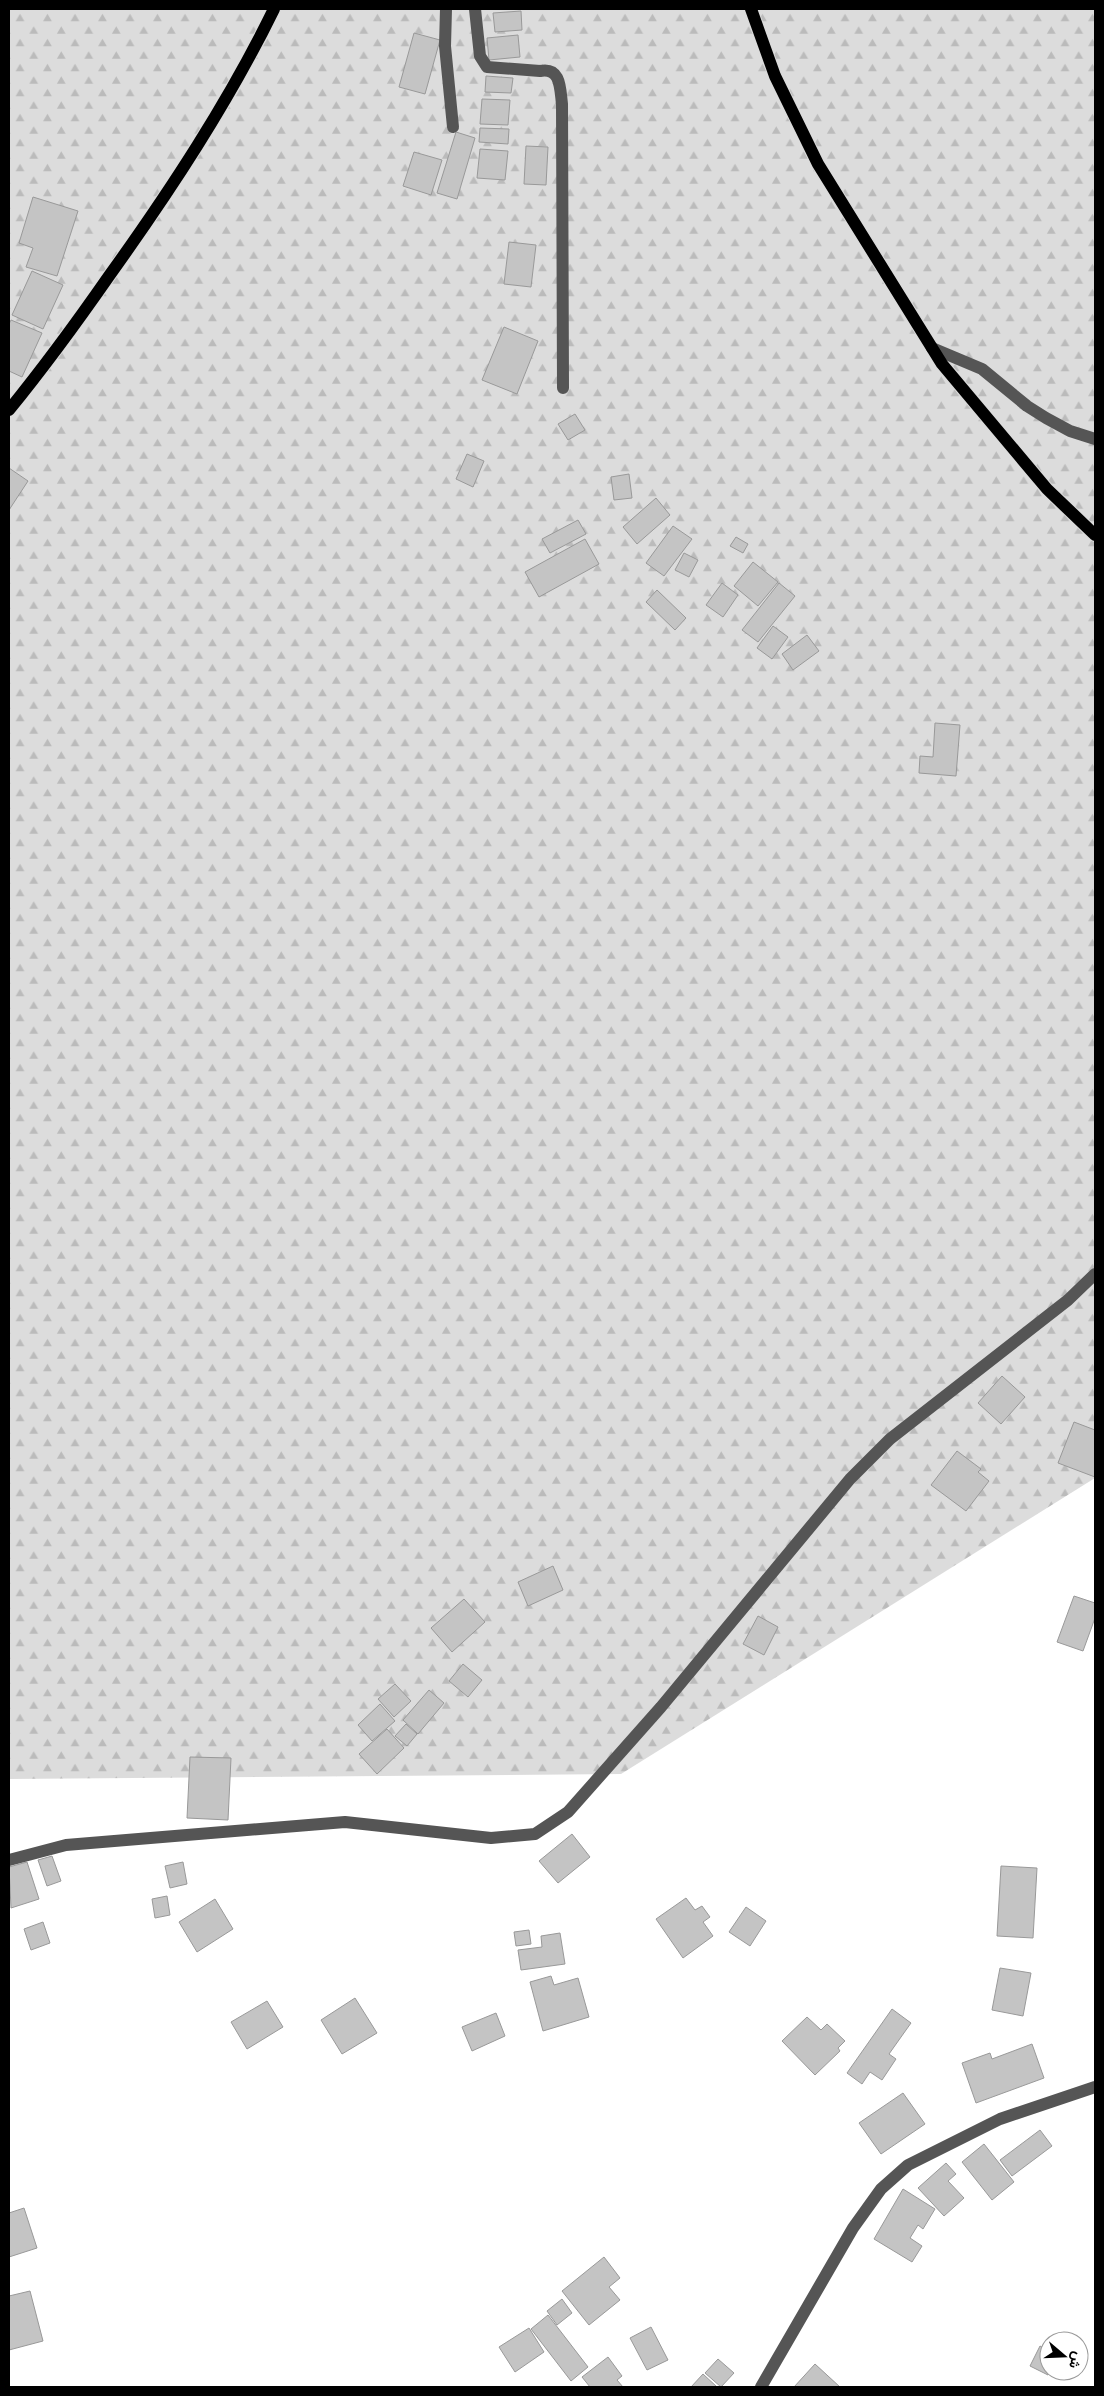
<svg xmlns="http://www.w3.org/2000/svg" width="1104" height="2396" font-family="'Source Sans 3',Vazirmatn,sans-serif">
	<style>
		.forest { fill: url(#forest-firs) }
		.building { fill: #c4c4c4; stroke: #999 }
		.lines { fill: none; stroke-linecap: round; stroke-linejoin: round }
		.major-casing { stroke: #dbdbdb; stroke-width: 14 }
		.minor { stroke: #555; stroke-width: 12 }
		.major { stroke: #000; stroke-width: 12 }
	</style>
	<defs>
		<pattern id="forest-firs" width="22" height="20" patternUnits="userSpaceOnUse" patternTransform="scale(1.25)"><rect width="22" height="20" fill="#dcdcdc"/><path d="M5 1l3.5 6h-7zM16 11l3.5 6h-7z" fill="#bbb"/></pattern>
	</defs>
	<rect width="100%" height="100%" fill="#fff"/>
	<path class="forest" d="M9,9H1095V1478L621,1774L9,1779Z"/>
	<g class="building">
		<path d="M521,11L522,30L495,32L493,13Z"/>
		<path d="M414,33L440,40L425,94L399,87Z"/>
		<path d="M518,35L520,57L489,60L487,38Z"/>
		<path d="M486,76L513,78L511,93L485,92Z"/>
		<path d="M482,99L510,100L508,125L480,124Z"/>
		<path d="M480,128L509,129L508,144L479,142Z"/>
		<path d="M456,132L475,138L457,199L437,193Z"/>
		<path d="M526,146L548,147L546,185L524,184Z"/>
		<path d="M480,149L508,151L505,180L477,178Z"/>
		<path d="M414,152L442,160L431,195L403,186Z"/>
		<path d="M33,197L78,211L57,276L26,267L33,248L19,243Z"/>
		<path d="M509,242L536,245L531,287L504,284Z"/>
		<path d="M32,271L63,285L43,329L12,315Z"/>
		<path d="M11,320L42,333L22,377L9,371V324Z"/>
		<path d="M504,327L538,341L517,394L482,380Z"/>
		<path d="M575,414L585,430L568,440L558,424Z"/>
		<path d="M467,454L484,461L473,487L456,479Z"/>
		<path d="M9,468L28,481L9,510Z"/>
		<path d="M629,474L632,498L614,500L611,477Z"/>
		<path d="M656,498L670,515L637,544L623,527Z"/>
		<path d="M578,520L586,534L550,553L542,539Z"/>
		<path d="M673,526L692,539L664,576L646,563Z"/>
		<path d="M736,537L748,544L743,553L730,546Z"/>
		<path d="M585,539L599,564L539,597L525,572Z"/>
		<path d="M684,553L698,560L689,577L675,570Z"/>
		<path d="M753,562L778,582L758,606L734,586Z"/>
		<path d="M722,583L738,595L723,617L706,605Z"/>
		<path d="M779,583L795,596L758,642L742,630Z"/>
		<path d="M657,590L686,618L675,630L646,602Z"/>
		<path d="M773,626L788,637L772,659L757,648Z"/>
		<path d="M807,635L819,651L793,670L782,654Z"/>
		<path d="M935,723L960,725L956,776L919,773L920,756L933,757Z"/>
		<path d="M1002,1376L1025,1397L1001,1424L978,1403Z"/>
		<path d="M1074,1422L1095,1430V1477L1058,1463Z"/>
		<path d="M957,1451L981,1469L978,1472L989,1481L966,1511L931,1485Z"/>
		<path d="M553,1566L563,1590L528,1606L518,1582Z"/>
		<path d="M1074,1596L1095,1603V1618L1083,1651L1057,1642Z"/>
		<path d="M464,1599L485,1622L452,1652L431,1628Z"/>
		<path d="M758,1616L778,1627L764,1655L743,1644Z"/>
		<path d="M463,1664L482,1680L468,1697L449,1681Z"/>
		<path d="M395,1684L411,1701L394,1717L378,1699Z"/>
		<path d="M429,1690L444,1703L418,1734L403,1720Z"/>
		<path d="M380,1704L395,1721L372,1741L358,1725Z"/>
		<path d="M406,1724L417,1734L407,1746L395,1736Z"/>
		<path d="M387,1729L404,1748L377,1774L359,1754Z"/>
		<path d="M190,1757L231,1758L228,1820L187,1818Z"/>
		<path d="M572,1834L590,1857L558,1883L539,1861Z"/>
		<path d="M52,1856L61,1881L47,1886L38,1860Z"/>
		<path d="M27,1862L39,1899L11,1908L9,1867Z"/>
		<path d="M183,1862L187,1884L170,1888L165,1866Z"/>
		<path d="M1001,1866L1037,1868L1033,1938L997,1936Z"/>
		<path d="M167,1896L170,1915L155,1918L152,1899Z"/>
		<path d="M686,1898L695,1910L702,1906L710,1917L703,1922L713,1936L683,1958L656,1919Z"/>
		<path d="M215,1899L233,1929L197,1952L179,1922Z"/>
		<path d="M746,1907L766,1921L750,1946L729,1932Z"/>
		<path d="M43,1922L50,1943L31,1950L24,1929Z"/>
		<path d="M529,1930L531,1944L516,1946L514,1932Z"/>
		<path d="M560,1933L565,1964L521,1970L518,1950L542,1947L541,1936Z"/>
		<path d="M1000,1968L1031,1973L1023,2016L992,2010Z"/>
		<path d="M551,1976L554,1985L578,1978L589,2017L543,2031L530,1982Z"/>
		<path d="M355,1998L377,2033L342,2054L321,2020Z"/>
		<path d="M267,2001L283,2027L247,2049L231,2022Z"/>
		<path d="M892,2009L911,2023L889,2054L896,2059L882,2080L870,2072L862,2084L847,2073Z"/>
		<path d="M496,2013L505,2036L472,2051L462,2027Z"/>
		<path d="M807,2017L821,2030L827,2024L845,2041L838,2048L840,2051L815,2075L782,2041Z"/>
		<path d="M1032,2044L1044,2078L976,2103L962,2063L990,2053L992,2059Z"/>
		<path d="M903,2093L925,2124L881,2154L859,2123Z"/>
		<path d="M1040,2130L1052,2146L1012,2176L1000,2160Z"/>
		<path d="M984,2144L1014,2182L992,2200L962,2162Z"/>
		<path d="M946,2163L956,2174L948,2181L964,2198L944,2216L918,2188Z"/>
		<path d="M903,2189L935,2209L923,2229L918,2225L910,2238L922,2246L912,2262L874,2239Z"/>
		<path d="M24,2208L37,2248L9,2257V2213Z"/>
		<path d="M604,2257L620,2278L609,2287L620,2300L589,2325L562,2291Z"/>
		<path d="M30,2291L43,2341L9,2350V2296Z"/>
		<path d="M562,2299L572,2313L557,2325L547,2311Z"/>
		<path d="M548,2315L588,2367L571,2381L531,2329Z"/>
		<path d="M651,2327L668,2360L647,2370L630,2338Z"/>
		<path d="M529,2328L544,2352L515,2372L499,2347Z"/>
		<path d="M1040,2346L1049,2351L1051,2371L1048,2375L1030,2366Z"/>
		<path d="M608,2357L622,2376L617,2380L623,2387H590L582,2377Z"/>
		<path d="M718,2359L734,2373L721,2387L705,2373Z"/>
		<path d="M815,2364L840,2387H794Z"/>
		<path d="M703,2374L717,2387H691Z"/>
	</g>
	<g class="lines">
		<g class="major-casing">
			<g id="major">
				<path d="M751,9L775,76L818,164L942,364L1047,489L1095,535"/>
				<path d="M9,410C44,367 77,322 109,276C170,191 228,103 274,9"/>
			</g>
		</g>
		<g class="minor">
			<path d="M446,9L445,46L453,127"/>
			<path d="M475,9L480,56L487,67L540,71C561,67 560,88 562,104L563,388"/>
			<path d="M932,348L982,369L1027,406L1046,418L1070,431L1095,439"/>
			<path d="M9,1860L66,1845L345,1822L491,1838L535,1834L568,1812L661,1707L850,1479L890,1439L1068,1300L1095,1274"/>
			<path d="M761,2387L853,2228L881,2189L908,2165L1000,2119L1095,2087"/>
		</g>
		<use href="#major" class="major"/>
	</g>
	<rect width="1104" height="2396" fill="none" stroke="#000000" stroke-width="20"/>
	<g transform="translate(1064 2356) rotate(109)"><circle r="24" fill="#ffffff" stroke="#999999"/>
	<path d="M0-4L9 19L0 12L-9 19Z" fill="#000000"/>
	<text y="-8" font-size="14" font-weight="bold" text-anchor="middle" fill="#000000">ش</text>
	</g>
</svg>
